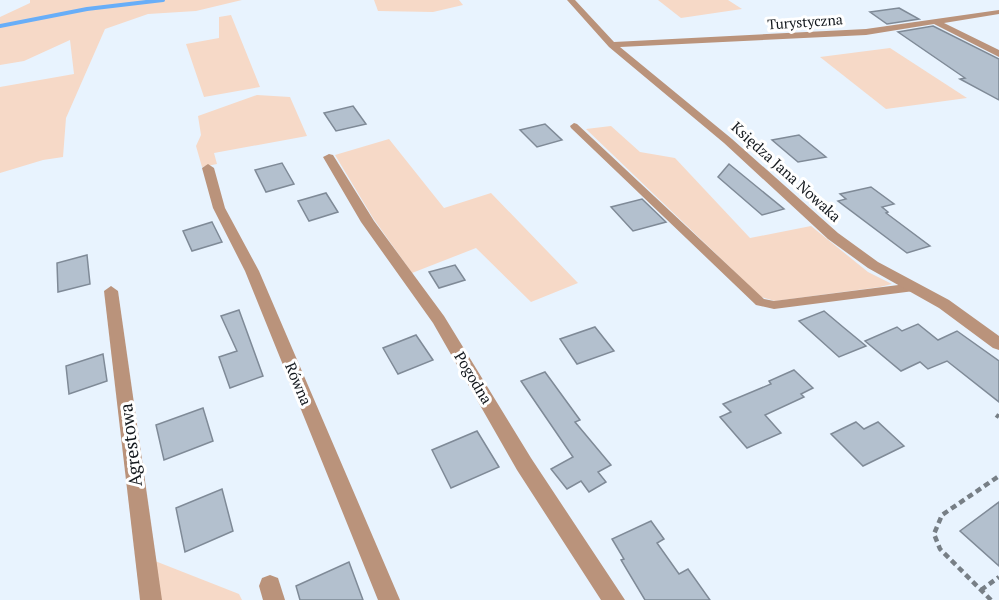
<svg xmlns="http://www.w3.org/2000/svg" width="999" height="600" font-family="'PT Serif',serif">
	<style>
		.green { fill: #f6d9c7 }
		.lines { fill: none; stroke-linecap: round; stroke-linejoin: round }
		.stream { stroke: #68aef8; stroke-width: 4 }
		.building { fill: #b3c0ce; stroke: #7f8a97; stroke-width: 1.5 }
		.path { stroke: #777f86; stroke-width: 4.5; stroke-dasharray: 6 4; stroke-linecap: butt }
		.service { fill: #ba937b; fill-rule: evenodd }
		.minor { fill: #ba937b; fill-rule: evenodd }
		.labels { text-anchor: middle; stroke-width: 6; stroke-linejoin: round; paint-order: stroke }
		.far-street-label { font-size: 14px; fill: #13181d; stroke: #fff }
		.street-label { font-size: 15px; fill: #13181d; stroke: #fff }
		.near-street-label { font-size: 18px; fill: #13181d; stroke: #fff }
	</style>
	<rect width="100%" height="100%" fill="#e8f3fe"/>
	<g class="green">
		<path d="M30,0H242L196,11L148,14L105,29L66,118L63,157L43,160L0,173V87L74,74L70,40L24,61L0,65V17L30,3Z"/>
		<path d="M374,0H459L463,5L433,12L378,11Z"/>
		<path d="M658,0H728L742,9L681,18Z"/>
		<path d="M231,15L260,87L204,97L186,44L219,38V17Z"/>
		<path d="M890,48L967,98L886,109L820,57Z"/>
		<path d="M257,95L290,97L307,136L214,153L217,164L202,167L196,146L201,135L198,116Z"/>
		<path d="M611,126L640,152L675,158L750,238L811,226L868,272L892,284L880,287L775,301L761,297L586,129Z"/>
		<path d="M389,139L444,208L491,193L578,283L531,302L476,248L412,273L373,218L335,155Z"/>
		<path d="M155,561L239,594L242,600H161Z"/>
	</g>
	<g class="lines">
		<path class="stream" d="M0,26L87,9L163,0"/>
	</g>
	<g class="building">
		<path d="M899,8L919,19L887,24L870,12Z"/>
		<path d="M933,26L999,59V100L960,79L965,78L898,32Z"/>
		<path d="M353,106L366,124L336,131L324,113Z"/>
		<path d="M545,124L562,140L537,147L520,130Z"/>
		<path d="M799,135L826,157L798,162L772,140Z"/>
		<path d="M282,163L294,184L266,192L255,170Z"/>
		<path d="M729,164L784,209L762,215L718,177Z"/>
		<path d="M871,187L894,204L882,207L888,212L886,213L930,246L907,253L838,201L846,199L840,194Z"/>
		<path d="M326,193L338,212L309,221L298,201Z"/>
		<path d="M642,199L666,222L633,231L611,207Z"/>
		<path d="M212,222L222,242L192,251L183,231Z"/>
		<path d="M87,255L90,284L58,292L57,263Z"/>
		<path d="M455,265L465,280L439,288L429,272Z"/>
		<path d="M239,310L263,376L230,388L219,357L237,351L221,316Z"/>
		<path d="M824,311L843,327L866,346L839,357L799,321Z"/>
		<path d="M918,324L938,340L957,331L999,361V402L947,361L928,369L920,362L901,371L865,341L897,327L902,331Z"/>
		<path d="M595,327L614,351L577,364L560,339Z"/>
		<path d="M416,335L433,360L398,374L383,348Z"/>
		<path d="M103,354L107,381L69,394L66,366Z"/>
		<path d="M794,370L813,388L801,394L804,397L765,415L781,433L747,448L720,417L731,412L723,404L771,384L769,381Z"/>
		<path d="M545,372L580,420L575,422L611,465L598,472L606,482L589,492L581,481L567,489L551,469L573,457L521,381Z"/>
		<path d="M203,408L213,441L164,460L156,425Z"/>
		<path d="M856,422L864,429L878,422L904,446L863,466L831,434Z"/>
		<path d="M477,431L499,467L451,488L432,450Z"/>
		<path d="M222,489L233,531L185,552L176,508Z"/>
		<path d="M999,502V566L960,531Z"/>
		<path d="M651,521L664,539L657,543L679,574L688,569L710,600H645L621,560L624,559L612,539Z"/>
		<path d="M349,562L363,600H300L296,586Z"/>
	</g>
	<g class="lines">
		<g class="path">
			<path d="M996,415L999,417"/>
			<path d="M981,590L999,577"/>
			<path d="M991,600L940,549L934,534L942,515L999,476"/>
		</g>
		<path class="service" d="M574,123L577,124L764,299L774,301L914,283L920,287L914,291L774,309L756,305L571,128L570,126Z"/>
		<g class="minor">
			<path d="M567,0H575L614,42L866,29L999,10V14L944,23L999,50V57L934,24L866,35L620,47L732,139L838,233L878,262L949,300L999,336V350L993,348L939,308L868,268L828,239L724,143L609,47Z"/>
			<path d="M329,154L333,155L374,221L444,316L531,458L625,600H601L517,470L433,323L361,222L323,157Z"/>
			<path d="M208,164L214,168L225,208L259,271L400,600H378L245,271L213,208L202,168Z"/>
			<path d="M111,286L118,291L162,600H140L104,291Z"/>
			<path d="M270,575L278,578L285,600H263L259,586L262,578Z"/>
		</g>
	</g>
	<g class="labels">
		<g class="far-street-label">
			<text transform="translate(805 22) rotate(-4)" y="5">Turystyczna</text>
		</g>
		<g class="street-label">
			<text transform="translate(786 172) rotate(42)" y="5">Księdza Jana Nowaka</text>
			<text transform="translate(473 378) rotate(59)" y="5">Pogodna</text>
			<text transform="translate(298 384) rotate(67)" y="5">Równa</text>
		</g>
		<g class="near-street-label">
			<text transform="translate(131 445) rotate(-97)" y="6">Agrestowa</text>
		</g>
	</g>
</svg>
